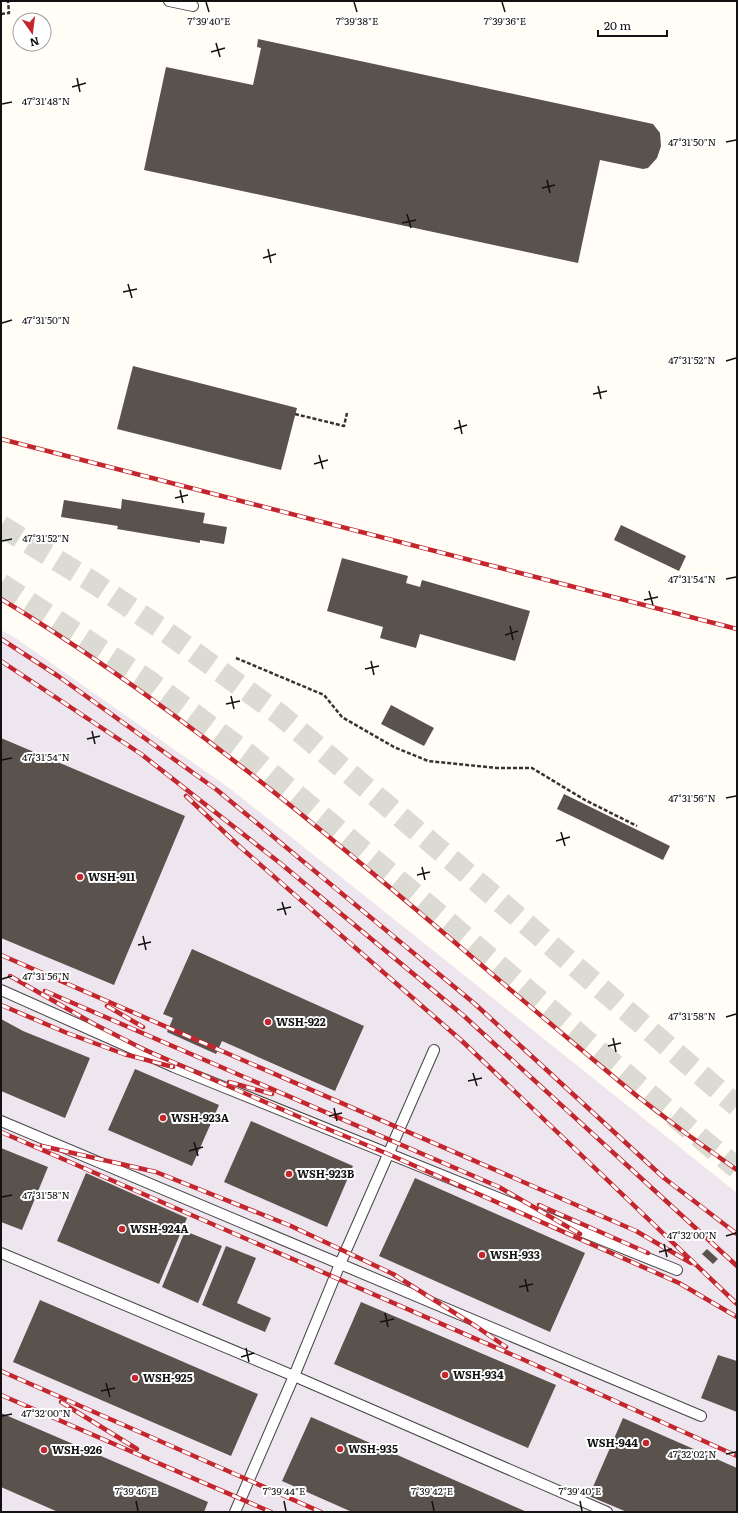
<svg xmlns="http://www.w3.org/2000/svg" width="738" height="1513" font-family="Literata,serif">
	<style>
		.industrial { fill: #eee6ef }
		.building { fill: #5a524d }
		.lines { fill: none; stroke-linecap: round; stroke-linejoin: round }
		.motorway-tunnel { stroke: #dbdad3; stroke-width: 22; stroke-dasharray: 22 11; stroke-linecap: butt }
		.service-casing { stroke: #444; stroke-width: 12 }
		.path { stroke: #333; stroke-width: 2.5; stroke-dasharray: 4 2; stroke-linecap: butt }
		.service { stroke: #fff; stroke-width: 10 }
		.rail-casing { stroke: #c4262e; stroke-width: 4.5 }
		.rail { stroke: #fff; stroke-width: 3; stroke-dasharray: 9; stroke-linecap: butt }
		.ticks { fill: none; stroke: #111; stroke-width: 1.5 }
		.poi-dot { fill: #c4262e; stroke: #fff; stroke-width: 1.5 }
		.labels { text-anchor: middle; stroke-width: 4; stroke-linejoin: round; paint-order: stroke }
		.poi-label { font-size: 11px; font-weight: bold; fill: #111; stroke: #fff; text-anchor: start }
		.ticks-label { font-size: 10px; text-anchor: middle; fill: #111; stroke: #fff; stroke-width: 4; stroke-linejoin: round; paint-order: stroke }
	</style>
	<rect width="100%" height="100%" fill="#fffdf5"/>
	<path class="industrial" d="M1,630L17,639L232,790L737,1193V1512H1Z"/>
	<g class="building">
		<path d="M258,39L653,124L660,133L661,146L657,158L648,168L643,169L600,160L578,263L144,170L166,67L253,85L261,48L257,47Z"/>
		<path d="M133,366L297,408L281,470L117,429Z"/>
		<path d="M122,499L205,513L203,523L227,527L224,544L200,540V543L117,529L118,526L61,517L64,500L121,509Z"/>
		<path d="M621,525L686,556L679,571L614,540Z"/>
		<path d="M342,558L408,576L406,583L420,587L422,580L530,611L515,661L420,634L416,648L380,638L383,627L327,611Z"/>
		<path d="M391,705L434,728L424,746L381,724Z"/>
		<path d="M1,738L185,816L114,985L1,938Z"/>
		<path d="M564,794L670,846L663,860L557,809Z"/>
		<path d="M192,949L364,1026L335,1091L222,1041L216,1054L167,1032L173,1018L163,1014Z"/>
		<path d="M1,1019L23,1031L90,1058L65,1118L1,1091Z"/>
		<path d="M135,1069L219,1105L192,1166L108,1130Z"/>
		<path d="M251,1121L353,1166L327,1227L224,1182Z"/>
		<path d="M1,1148L48,1167L22,1230L1,1222Z"/>
		<path d="M86,1173L187,1218L159,1284L57,1241Z"/>
		<path d="M415,1178L585,1253L550,1332L379,1256Z"/>
		<path d="M185,1231L222,1246L198,1303L162,1287Z"/>
		<path d="M226,1246L256,1258L237,1303L271,1318L265,1332L202,1305Z"/>
		<path d="M707,1249L718,1259L713,1264L702,1254Z"/>
		<path d="M40,1300L258,1394L231,1456L13,1362Z"/>
		<path d="M361,1302L556,1385L528,1448L334,1364Z"/>
		<path d="M718,1355L737,1361V1412L701,1398Z"/>
		<path d="M1,1413L208,1502L204,1512H58L1,1487Z"/>
		<path d="M311,1417L527,1512H352L282,1481Z"/>
		<path d="M623,1418L737,1468V1512H627L589,1496Z"/>
	</g>
	<g class="lines">
		<g class="motorway-tunnel">
			<path d="M1,526L94,583L162,629L279,714L481,885L737,1106"/>
			<path d="M1,584L149,681L249,755L443,918L705,1142L737,1168"/>
		</g>
		<g class="service-casing">
			<g id="service">
				<path d="M169,1L193,6"/>
				<path d="M1,990L174,1067L677,1270"/>
				<path d="M1,1121L701,1416"/>
				<path d="M1,1253L294,1376L607,1512"/>
				<path d="M235,1512L294,1376L340,1264L434,1050"/>
			</g>
		</g>
		<g class="path">
			<path d="M1,14L9,13L8,1"/>
			<path d="M295,414L344,426L347,413"/>
			<path d="M236,658L324,695L342,717L394,747L428,761L497,768H532L585,800L637,826"/>
		</g>
		<use href="#service" class="service"/>
		<g class="rail-casing">
			<g id="rail">
				<path d="M1,439L737,629"/>
				<path d="M1,599C233,739 429,925 637,1096L684,1132L737,1170"/>
				<path d="M1,639L58,676L217,790L475,1004L664,1178L737,1234"/>
				<path d="M1,661L141,754L280,863L464,1016L737,1266"/>
				<path d="M186,796L239,846L462,1041L737,1304"/>
				<path d="M1,955L636,1231L691,1263"/>
				<path d="M10,976L94,1024L145,1050L311,1122L388,1154L679,1283L737,1317"/>
				<path d="M45,991L499,1187L580,1234"/>
				<path d="M1,1005L67,1033L124,1054L173,1067"/>
				<path d="M107,1006L143,1027"/>
				<path d="M229,1082L272,1094"/>
				<path d="M1,1132L522,1359L737,1456"/>
				<path d="M42,1146L156,1172L291,1226L393,1274L477,1327L506,1347"/>
				<path d="M539,1205L648,1253"/>
				<path d="M1,1371L321,1512"/>
				<path d="M1,1395L271,1512"/>
				<path d="M61,1402L137,1449"/>
			</g>
		</g>
		<use href="#rail" class="rail"/>
	</g>
	<path class="ticks" d="M206,2L209,12M354,2L357,12M502,2L505,12M216,43L220,57M211,52L225,48M77,78L80,92M72,87L86,83M2,104L12,102M726,142L736,140M547,180L550,193M542,188L555,185M407,214L411,228M402,223L416,220M268,249L271,263M263,258L276,254M128,284L132,298M123,292L137,289M2,323L12,320M726,361L736,358M598,386L601,399M593,394L607,391M459,420L462,434M454,429L467,425M319,455L323,469M314,464L328,460M180,490L183,503M175,498L188,495M2,541L12,539M726,579L736,577M649,591L653,605M644,600L658,597M510,626L513,640M505,635L518,631M371,661L374,675M365,669L379,666M231,696L234,709M226,704L240,701M92,731L95,744M87,739L100,736M2,760L12,758M726,798L736,796M561,832L565,846M556,841L570,837M422,867L425,880M417,875L430,872M282,902L286,915M277,910L291,907M143,936L146,950M138,945L151,942M2,979L12,976M726,1017L736,1014M613,1038L616,1052M608,1046L621,1043M473,1073L477,1086M468,1081L482,1078M334,1108L337,1121M329,1116L342,1113M194,1142L198,1156M189,1151L203,1147M2,1197L12,1195M726,1236L736,1233M664,1244L667,1257M659,1252L672,1249M525,1279L528,1292M519,1287L533,1284M385,1313L388,1327M380,1322L394,1319M246,1348L249,1362M241,1357L254,1353M106,1383L110,1397M101,1391L115,1388M2,1416L12,1414M726,1454L736,1452M136,1501L138,1511M284,1501L286,1511M432,1501L434,1511M580,1501L582,1511"/>
	<g class="poi-dot">
		<circle cx="80" cy="877" r="4"/>
		<circle cx="268" cy="1022" r="4"/>
		<circle cx="163" cy="1118" r="4"/>
		<circle cx="289" cy="1174" r="4"/>
		<circle cx="122" cy="1229" r="4"/>
		<circle cx="482" cy="1255" r="4"/>
		<circle cx="445" cy="1375" r="4"/>
		<circle cx="135" cy="1378" r="4"/>
		<circle cx="646" cy="1443" r="4"/>
		<circle cx="340" cy="1449" r="4"/>
		<circle cx="44" cy="1450" r="4"/>
	</g>
	<g class="labels">
		<g class="poi-label">
			<text x="88" y="881">WSH-911</text>
			<text x="276" y="1026">WSH-922</text>
			<text x="171" y="1122">WSH-923A</text>
			<text x="297" y="1178">WSH-923B</text>
			<text x="130" y="1233">WSH-924A</text>
			<text x="490" y="1259">WSH-933</text>
			<text x="453" y="1379">WSH-934</text>
			<text x="143" y="1382">WSH-925</text>
			<text x="638" y="1447" text-anchor="end">WSH-944</text>
			<text x="348" y="1453">WSH-935</text>
			<text x="52" y="1454">WSH-926</text>
		</g>
	</g>
	<g class="ticks-label">
		<text x="209" y="25">7°39'40"E</text>
		<text x="357" y="25">7°39'38"E</text>
		<text x="505" y="25">7°39'36"E</text>
		<text x="46" y="105">47°31'48"N</text>
		<text x="692" y="146">47°31'50"N</text>
		<text x="46" y="324">47°31'50"N</text>
		<text x="692" y="364">47°31'52"N</text>
		<text x="46" y="542">47°31'52"N</text>
		<text x="692" y="583">47°31'54"N</text>
		<text x="46" y="761">47°31'54"N</text>
		<text x="692" y="802">47°31'56"N</text>
		<text x="46" y="980">47°31'56"N</text>
		<text x="692" y="1020">47°31'58"N</text>
		<text x="46" y="1199">47°31'58"N</text>
		<text x="692" y="1239">47°32'00"N</text>
		<text x="46" y="1417">47°32'00"N</text>
		<text x="692" y="1458">47°32'02"N</text>
		<text x="136" y="1495">7°39'46"E</text>
		<text x="284" y="1495">7°39'44"E</text>
		<text x="432" y="1495">7°39'42"E</text>
		<text x="580" y="1495">7°39'40"E</text>
	</g>
	<rect width="738" height="1513" fill="none" stroke="#111111" stroke-width="4"/>
	<g transform="translate(32 32) rotate(166)"><circle r="19" fill="#ffffff" stroke="#a0a0a0"/>
	<path d="M0-3L7 15L0 10L-7 15Z" fill="#c4262e"/>
	<text y="-6" font-size="11" font-weight="bold" text-anchor="middle" fill="#111111">N</text>
	</g>
	<path d="M598 30v6h69v-6" fill="none" stroke="#111111" stroke-width="2"/>
	<text x="604" y="30" font-size="12" fill="#111111" stroke="#ffffff" stroke-width="3" paint-order="stroke">20 m</text>
</svg>
